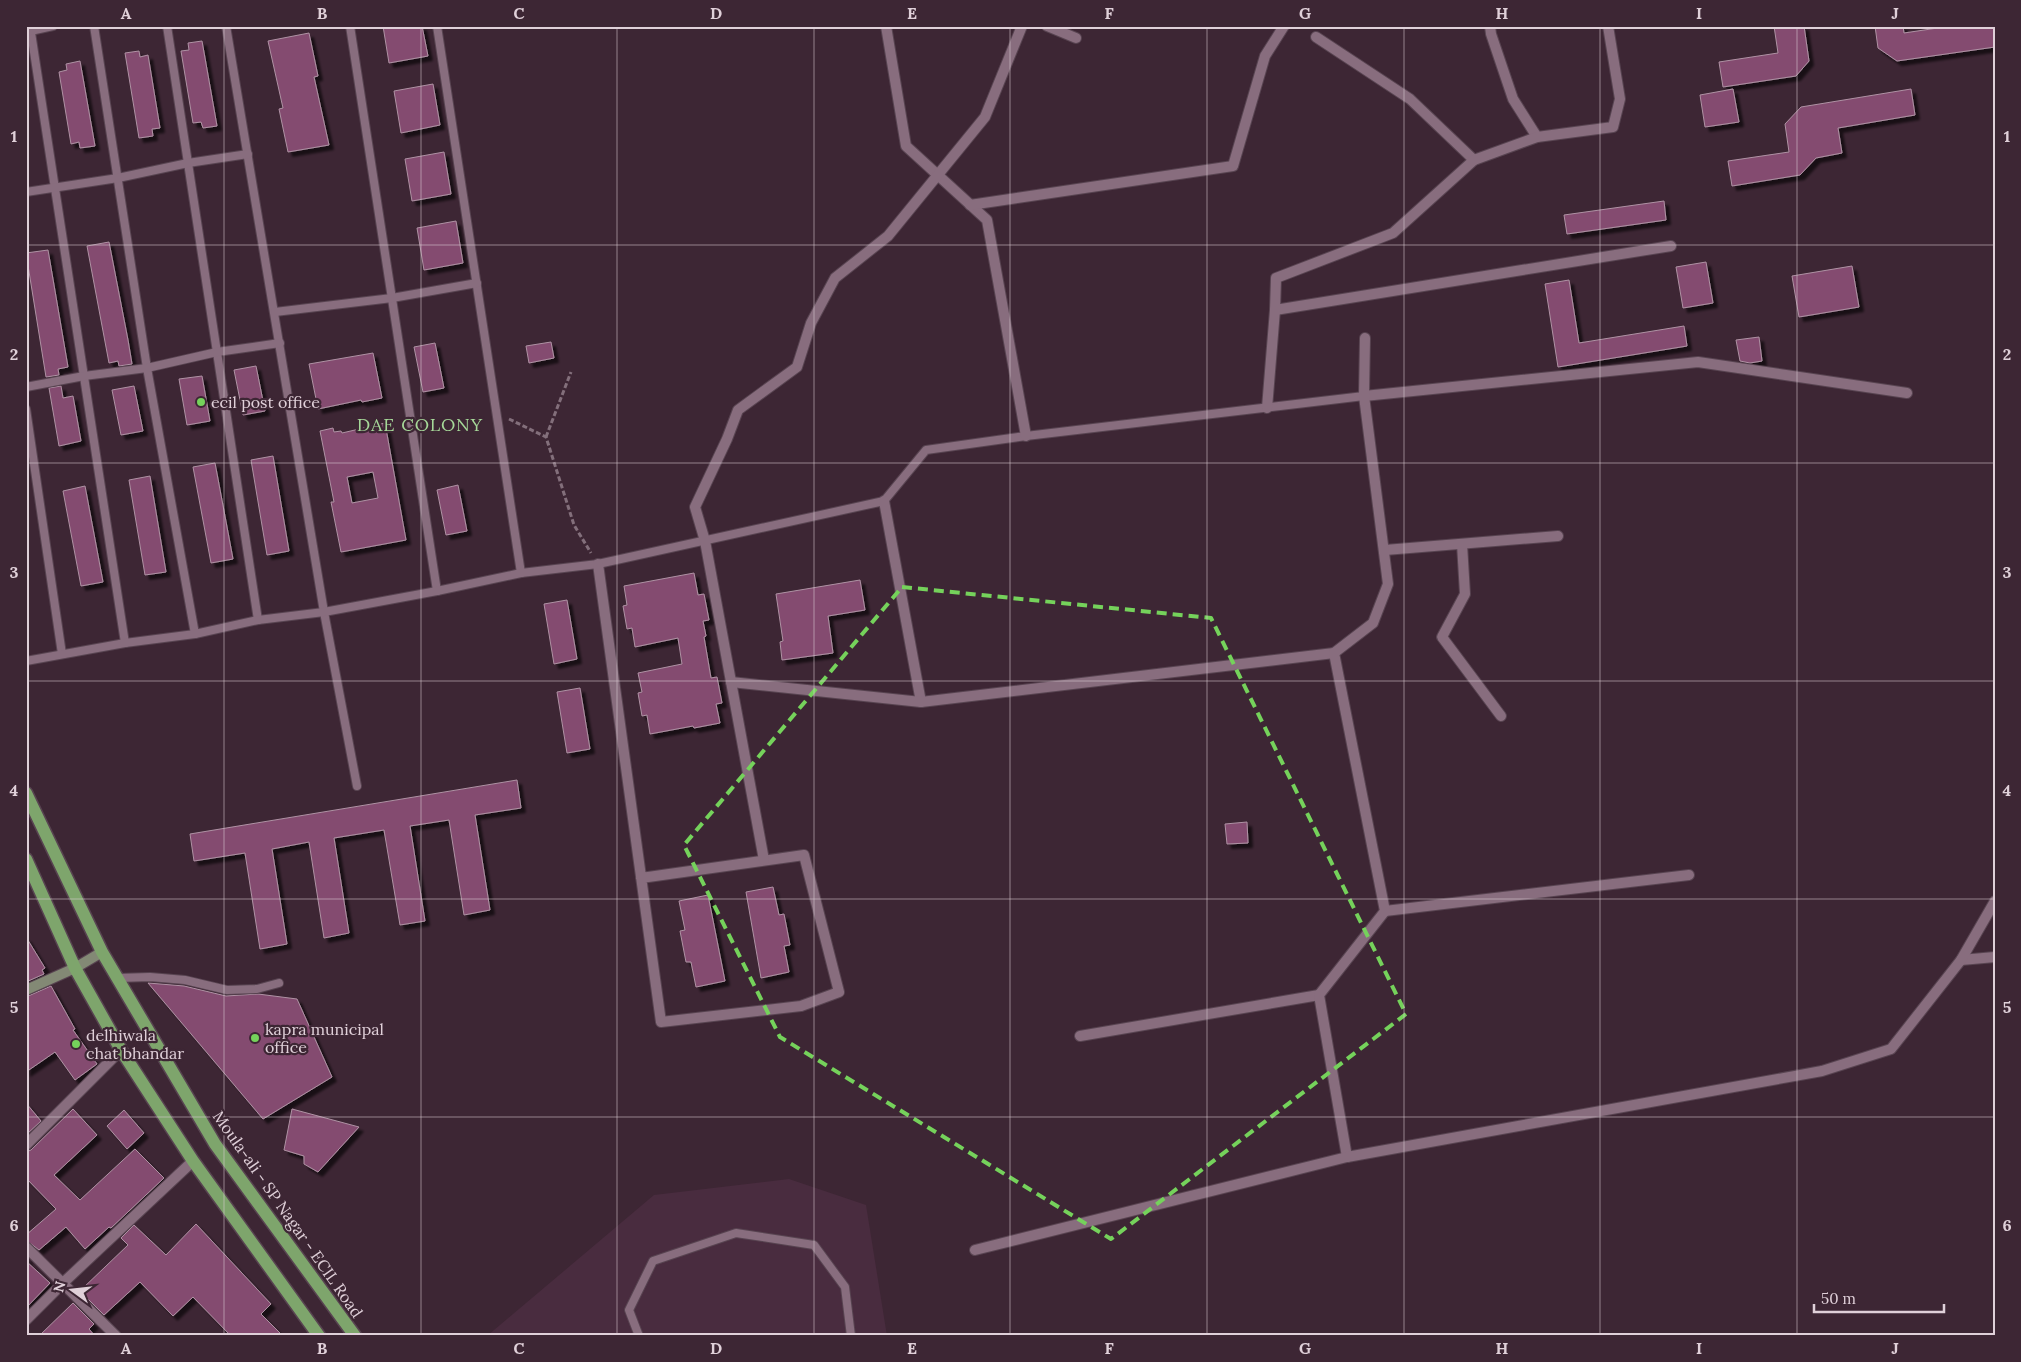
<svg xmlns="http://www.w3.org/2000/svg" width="2021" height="1362" font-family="Lora,serif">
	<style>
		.built { fill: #492c3f }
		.building { fill: #844c70; stroke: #af92a4; fill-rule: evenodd; filter: url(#shadow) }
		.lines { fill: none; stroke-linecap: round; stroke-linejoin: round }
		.lane-casing { stroke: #584451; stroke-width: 10 }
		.street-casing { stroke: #584451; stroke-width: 12 }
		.secondary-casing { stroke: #584451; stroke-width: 12 }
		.primary-casing { stroke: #584451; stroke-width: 15 }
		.path { stroke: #836f7b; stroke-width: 3; stroke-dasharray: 5 2.5; stroke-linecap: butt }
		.lane { stroke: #886d7e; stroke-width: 8 }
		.street { stroke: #886d7e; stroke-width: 10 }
		.secondary { stroke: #838975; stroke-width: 10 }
		.primary { stroke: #7ea56c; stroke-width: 12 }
		.marked { fill: none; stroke: #75d25b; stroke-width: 4; stroke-dasharray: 10 6; stroke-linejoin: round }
		.grid { fill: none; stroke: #e0d0d9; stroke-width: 1; stroke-opacity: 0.55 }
		.poi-dot { fill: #75d25b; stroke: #3d2634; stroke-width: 2 }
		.labels { text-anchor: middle; stroke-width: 4.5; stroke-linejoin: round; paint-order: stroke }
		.poi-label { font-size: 16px; fill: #e0d0d9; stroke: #3d2634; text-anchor: start }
		.street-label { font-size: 16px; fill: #e0d0d9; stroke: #3d2634 }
		.neighbourhood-label { font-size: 18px; letter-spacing: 1px; fill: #a6d899; stroke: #3d2634 }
		.neatline { fill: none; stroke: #e0d0d9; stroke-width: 2 }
		.grid-label { font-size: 16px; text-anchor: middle; font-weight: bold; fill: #e0d0d9 }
	</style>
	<defs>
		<filter id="shadow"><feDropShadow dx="4.5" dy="4.5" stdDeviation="1" flood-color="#0009"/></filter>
	</defs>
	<rect width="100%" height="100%" fill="#3d2634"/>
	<path class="built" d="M789,1179L866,1205L887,1336H487L654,1195Z"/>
	<g class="building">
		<path d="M383,26H422L428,56L389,63Z"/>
		<path d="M1774,26H1804L1809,61L1796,76L1723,87L1719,62L1778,53Z"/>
		<path d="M1875,26H1903L1904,33L1951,26H1995V47L1897,61L1878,48Z"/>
		<path d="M309,33L318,76L314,77L329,145L288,152L279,109L283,108L268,41Z"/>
		<path d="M202,41L217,126L203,128L201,122L193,123L181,51L189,50L188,43Z"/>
		<path d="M139,51L140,57L148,55L160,128L152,129L153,136L139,138L125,53Z"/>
		<path d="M80,61L95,146L80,148L79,142L71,144L59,72L67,70L66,64Z"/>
		<path d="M433,84L440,125L401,133L394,91Z"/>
		<path d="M1733,89L1739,122L1705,127L1700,95Z"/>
		<path d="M1911,89L1915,115L1838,128L1842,153L1816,158L1800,175L1732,186L1728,161L1789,152L1785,124L1801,107Z"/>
		<path d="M444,152L451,194L412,201L405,159Z"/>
		<path d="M1664,201L1666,220L1567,234L1564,215Z"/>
		<path d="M456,221L463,263L424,270L417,228Z"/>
		<path d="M109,242L128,340L132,364L119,366L118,361L109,363L87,246Z"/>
		<path d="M48,250L68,367L58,369L59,375L46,377L26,253Z"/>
		<path d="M1706,262L1713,303L1683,308L1676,267Z"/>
		<path d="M1852,266L1859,307L1799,317L1792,276Z"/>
		<path d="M1569,280L1579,343L1684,326L1687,346L1558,367L1545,284Z"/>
		<path d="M1759,337L1762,361L1750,363L1740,361L1736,340Z"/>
		<path d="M551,342L554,358L529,363L526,346Z"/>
		<path d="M435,343L444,388L423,392L414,347Z"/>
		<path d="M373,353L382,398L362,402L361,400L318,409L309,364Z"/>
		<path d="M256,366L265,411L243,415L234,370Z"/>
		<path d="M202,376L210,421L187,425L179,379Z"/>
		<path d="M61,386L63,398L73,396L81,441L59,446L49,388Z"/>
		<path d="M134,386L143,431L121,435L112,390Z"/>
		<path d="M385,423L406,540L341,552L331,502H334L320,431L333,428L334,432L341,431L342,433ZM373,472L378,498L352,503L347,477Z"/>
		<path d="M273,456L289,551L267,555L251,460Z"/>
		<path d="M215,463L233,559L211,563L193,467Z"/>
		<path d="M150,476L166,572L145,575L129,480Z"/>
		<path d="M458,485L467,531L446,535L437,490Z"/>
		<path d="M85,486L103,582L81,586L63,491Z"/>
		<path d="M694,573L698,595L704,594L709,620L703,621L706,636L704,637L711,678L717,677L722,703L716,704L720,723L694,728L693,726L650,734L647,715L642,716L638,693L642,692L638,673L682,664L678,638L635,647L632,628L627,629L623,606L627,605L624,586Z"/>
		<path d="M860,580L865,610L828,616L833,653L782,660L780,642L783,641L776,594Z"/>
		<path d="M567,600L577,659L554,664L544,604Z"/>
		<path d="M580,688L590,749L567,753L557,692Z"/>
		<path d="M517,780L521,808L475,815L490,910L464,915L449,820L410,826L425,921L400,925L384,830L334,838L349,933L324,938L309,842L272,849L287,944L260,949L245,853L194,861L190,834Z"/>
		<path d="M1247,822L1248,843L1227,844L1225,824Z"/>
		<path d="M773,887L779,915L784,914L790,945L784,946L789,972L761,978L746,892Z"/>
		<path d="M708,895L725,981L696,987L691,962H686L680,931L685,930L679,901Z"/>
		<path d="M26,937L45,968L42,970L44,974L26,982Z"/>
		<path d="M148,983L184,986L226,996L258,994L297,999L332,1077L263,1119Z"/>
		<path d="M51,986L75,1029L73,1030L97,1064L75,1080L55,1052L26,1072V997Z"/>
		<path d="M26,1103L41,1121L26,1135Z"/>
		<path d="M73,1109L97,1135L54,1175L80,1200L135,1149L164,1178L111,1228L109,1227L85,1249L66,1227L39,1250L26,1240V1235L56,1209L26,1178V1152L31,1150Z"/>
		<path d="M292,1109L359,1127L318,1172L304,1164V1156L284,1150Z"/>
		<path d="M124,1110L144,1133L127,1149L107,1126Z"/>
		<path d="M196,1224L271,1304L261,1314L283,1336H231L193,1297L173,1316L140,1282L104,1315L82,1293L84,1291L82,1289L128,1245L121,1238L134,1225L166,1255Z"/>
		<path d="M26,1257L28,1259L26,1261L50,1283L26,1308Z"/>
		<path d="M73,1303L94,1324L89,1329L95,1336H39Z"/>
	</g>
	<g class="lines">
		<g class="lane-casing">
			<g id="lane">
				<path d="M30,26L125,643"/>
				<path d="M94,26L147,368L195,634"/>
				<path d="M167,26L258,620"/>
				<path d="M226,26L324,612L357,786"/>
				<path d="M350,26L437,591"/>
				<path d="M437,26L521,573"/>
				<path d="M26,32L53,26"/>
				<path d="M26,192L118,178L188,163L248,154"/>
				<path d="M275,312L392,298L477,283"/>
				<path d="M26,387L84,376L147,368L217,352L280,343"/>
				<path d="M26,409L62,654"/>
				<path d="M26,661L125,643L195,634L258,620L324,612L437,591L521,573L598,564L884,501L926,450L1026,436L1364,396"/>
				<path d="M117,978L150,977L185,980L227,990L257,989L279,983"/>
				<path d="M639,1336L629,1310L653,1261L736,1233L814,1245L845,1287L851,1336"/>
			</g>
		</g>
		<g class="street-casing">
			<g id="street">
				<path d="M886,26L906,146L987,220L1026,436"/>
				<path d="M1047,26L1076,38"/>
				<path d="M1490,26L1491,34L1513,99L1537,137"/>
				<path d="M1316,37L1410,99L1474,160"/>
				<path d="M970,205L1233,166L1265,56L1284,26"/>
				<path d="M1275,310L1671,246"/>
				<path d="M1364,396L1698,362L1907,393"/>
				<path d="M1267,408L1275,310L1276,278L1393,233L1474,160L1537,137L1613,127L1620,99L1608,26"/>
				<path d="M884,501L921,702"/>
				<path d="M1462,544L1465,594L1442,637L1501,716"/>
				<path d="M1385,550L1558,536"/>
				<path d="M598,564L661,1022L801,1006L839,992L804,855L641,878"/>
				<path d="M731,682L921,702L1334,653"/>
				<path d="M764,860L705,541L695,507L727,439L738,410L797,367L811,323L835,278L888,236L985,117L1022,26"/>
				<path d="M1385,911L1689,875"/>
				<path d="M1961,960L1995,957"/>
				<path d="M1080,1036L1319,995"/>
				<path d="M26,1145L121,1050"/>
				<path d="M1347,1157L1319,995L1385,911L1334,653L1373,623L1388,584L1364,396L1365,338"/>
				<path d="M26,1247L116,1336"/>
				<path d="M975,1250L1347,1157L1822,1071L1891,1049L1961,960L1995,901"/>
				<path d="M26,1320L64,1282L193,1161"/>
			</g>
		</g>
		<g class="secondary-casing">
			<path id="secondary" d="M26,990L75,968L102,952"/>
		</g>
		<g class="primary-casing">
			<g id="primary">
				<path d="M26,793L102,952L215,1144L355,1336"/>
				<path d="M26,859L75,968L121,1050L193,1161L319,1336"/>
			</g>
		</g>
		<g class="path">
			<path d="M509,419L546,437L574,525L591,553"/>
			<path d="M546,437L571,372"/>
		</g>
		<use href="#lane" class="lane"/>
		<use href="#street" class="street"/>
		<use href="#secondary" class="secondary"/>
		<use href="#primary" class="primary"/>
	</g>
	<path class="marked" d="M902,587L1211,618L1406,1014L1111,1239L780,1037L684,845Z"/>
	<path class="grid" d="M224,26V1336M421,26V1336M617,26V1336M814,26V1336M1010,26V1336M1207,26V1336M1404,26V1336M1600,26V1336M1797,26V1336M26,245H1995M26,463H1995M26,681H1995M26,899H1995M26,1117H1995"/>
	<g class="poi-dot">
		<circle cx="201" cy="402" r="5"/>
		<circle cx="255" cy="1038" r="5"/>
		<circle cx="76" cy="1044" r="5"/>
	</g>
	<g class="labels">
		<g class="poi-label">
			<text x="211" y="408">ecil post office</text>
			<text x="265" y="1035">kapra municipal<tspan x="265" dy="18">office</tspan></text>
			<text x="86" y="1041">delhiwala<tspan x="86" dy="18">chat bhandar</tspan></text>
		</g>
		<g class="street-label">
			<text transform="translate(288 1214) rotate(55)" y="6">Moula-ali - SP Nagar - ECIL Road</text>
		</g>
		<g class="neighbourhood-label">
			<text x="420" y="431">DAE COLONY</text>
		</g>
	</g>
	<rect width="2021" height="1362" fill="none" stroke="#3d2634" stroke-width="55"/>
	<g transform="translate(72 1290) rotate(285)" stroke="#3d2634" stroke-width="4" paint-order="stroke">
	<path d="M0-4L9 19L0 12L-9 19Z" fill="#e0d0d9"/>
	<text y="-8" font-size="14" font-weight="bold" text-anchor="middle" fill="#e0d0d9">N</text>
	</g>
	<path d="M1814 1304v8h130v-8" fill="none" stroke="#e0d0d9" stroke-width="2.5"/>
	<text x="1821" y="1304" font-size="15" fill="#e0d0d9" stroke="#3d2634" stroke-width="4" paint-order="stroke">50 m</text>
	<rect x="28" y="28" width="1966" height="1306" class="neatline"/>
	<g class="grid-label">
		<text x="126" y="19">A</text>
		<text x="322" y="19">B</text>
		<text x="519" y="19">C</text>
		<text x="716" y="19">D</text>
		<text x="912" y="19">E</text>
		<text x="1109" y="19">F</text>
		<text x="1305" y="19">G</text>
		<text x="1502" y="19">H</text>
		<text x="1699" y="19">I</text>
		<text x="1895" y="19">J</text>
		<text x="14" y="142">1</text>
		<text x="2007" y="142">1</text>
		<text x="14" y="360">2</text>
		<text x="2007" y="360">2</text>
		<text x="14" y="578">3</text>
		<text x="2007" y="578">3</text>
		<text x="14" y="796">4</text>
		<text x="2007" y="796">4</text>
		<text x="14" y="1013">5</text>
		<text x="2007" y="1013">5</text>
		<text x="14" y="1231">6</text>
		<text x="2007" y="1231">6</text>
		<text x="126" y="1354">A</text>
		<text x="322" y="1354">B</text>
		<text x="519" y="1354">C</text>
		<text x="716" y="1354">D</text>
		<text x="912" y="1354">E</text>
		<text x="1109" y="1354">F</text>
		<text x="1305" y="1354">G</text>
		<text x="1502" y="1354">H</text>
		<text x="1699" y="1354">I</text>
		<text x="1895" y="1354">J</text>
	</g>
</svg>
